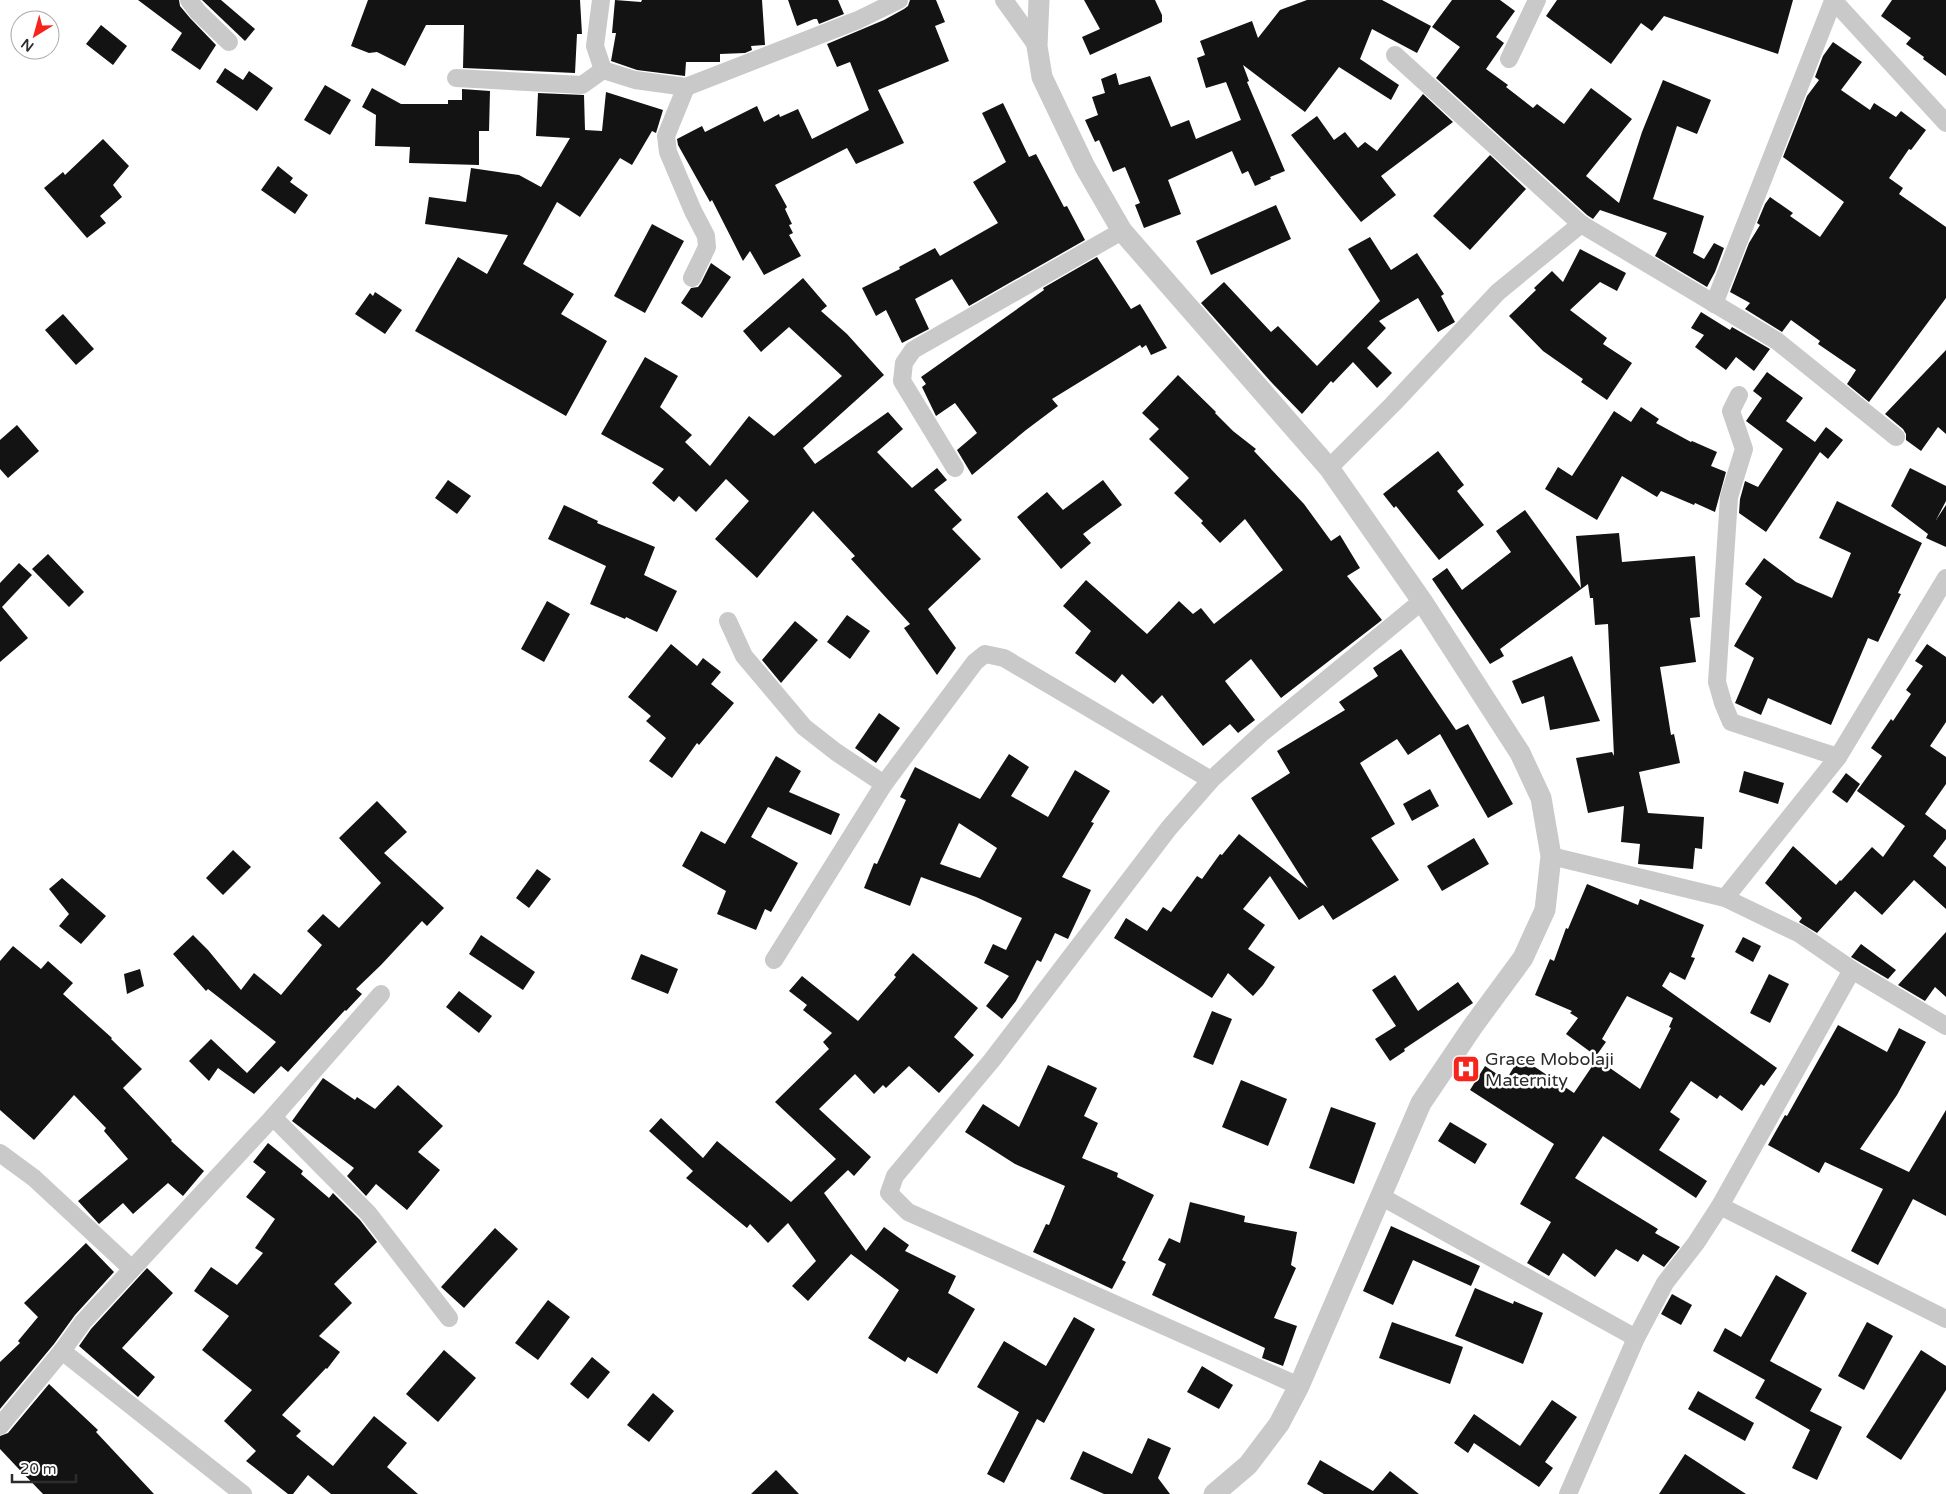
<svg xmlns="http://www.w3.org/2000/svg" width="1946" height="1494" font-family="'Varela Round',sans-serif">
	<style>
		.building { fill: #131313; fill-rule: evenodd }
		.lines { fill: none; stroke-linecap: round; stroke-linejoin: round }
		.minor { stroke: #c9c9c9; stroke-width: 18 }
		.tertiary { stroke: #c9c9c9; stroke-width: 21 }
		.labels { text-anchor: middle; stroke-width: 5; stroke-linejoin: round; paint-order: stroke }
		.poi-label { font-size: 18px; fill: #2c2c2c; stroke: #fff; text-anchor: start }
	</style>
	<rect width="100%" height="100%" fill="#fff"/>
	<g class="building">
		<path d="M138,0H179L180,6L190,18L216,45L200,70L171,50L182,33Z"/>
		<path d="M202,0H221L255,29L245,41Z"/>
		<path d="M368,0H580L582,34H577L575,73L463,68L464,25H426L405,66L377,52L369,53L351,46Z"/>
		<path d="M615,0L641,2L642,0H762L765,45L751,46L752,50L745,53L720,54V62H686L685,76L637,70L611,61L616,33H612Z"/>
		<path d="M788,0H838L844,14L819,24L817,19H814L797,26Z"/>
		<path d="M910,0H936L945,22L935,26L949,61L878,90L904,143L856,164L847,148L775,185L787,207L785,209L792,224L789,225L793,233L789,235L801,256L764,275L750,251L743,261L712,200L710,202L678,145L677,139L702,126L705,132L757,106L764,122L779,114L780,117L798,109L812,139L869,110L850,62L837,67L827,44L884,20L904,9L908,6Z"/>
		<path d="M1084,0H1155L1162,15V22L1090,55L1082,37L1100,29Z"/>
		<path d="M1307,0H1382L1431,26L1417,53L1372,29L1360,59L1399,85L1391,100L1339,67L1305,112L1243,65L1249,81L1247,82L1285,171L1270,177L1271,179L1255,186L1248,171L1242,174L1232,151L1168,180L1181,214L1144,228L1135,205L1140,203L1125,167L1113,172L1099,140L1095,142L1085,120L1098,115L1092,97L1105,93L1101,79L1116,73L1119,85L1150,76L1171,127L1189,120L1196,139L1241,120L1226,82L1206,88L1197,58L1205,55L1200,41L1252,21L1258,38L1280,10Z"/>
		<path d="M1452,0H1500L1515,11L1496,37L1504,43L1486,69L1508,85L1506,87L1533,108L1537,104L1564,124L1591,88L1632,119L1586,176L1619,203L1642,132L1663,80L1711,100L1697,134L1677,126L1653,199L1704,216L1693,253L1704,259L1714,243L1724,248L1715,272L1707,287L1655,256L1667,233L1600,210L1593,219L1587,215L1436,78L1460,47L1432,27Z"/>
		<path d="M1557,0H1793L1778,54L1664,16L1652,31L1641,23L1611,64L1546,16Z"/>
		<path d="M1892,0H1946V76L1923,59L1924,57L1906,44L1911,38L1881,16Z"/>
		<path d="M101,25L127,46L113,65L86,44Z"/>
		<path d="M1833,42L1862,62L1841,90L1870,110L1874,103L1896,117L1901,111L1926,130L1911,150L1909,149L1889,178L1903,188L1899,194L1946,227V298L1869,402L1847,384L1856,370L1818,344L1820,341L1791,320L1782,332L1745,309L1750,303L1730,292L1749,243L1760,225L1757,223L1765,204L1770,197L1793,213L1790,216L1820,237L1844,202L1783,157L1807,96L1819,80L1815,77L1823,56Z"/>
		<path d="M225,68L243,80L249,71L273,88L257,111L216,82Z"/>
		<path d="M325,85L351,100L330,135L304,120Z"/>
		<path d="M372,88L401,104H448V100H462V89L490,91L489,131H479V165L409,163L410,147L375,146L376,115L362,107Z"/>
		<path d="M606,92L663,110L656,133L652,131L632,165L620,158L580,217L557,202L523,264L574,294L561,314L607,341L566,416L415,331L458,257L487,274L508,235L425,224L429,197L466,202L471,168L519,175L541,187L570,138L536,136L538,93L584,95L585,130L602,131Z"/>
		<path d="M1423,94L1453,122L1381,176L1396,195L1361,222L1291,135L1317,116L1334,140L1345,132L1358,148L1365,142L1377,151Z"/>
		<path d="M1003,103L1029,157L1036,154L1064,207L1067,206L1085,240L969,306L952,279L915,299L929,329L902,343L886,310L876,316L862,288L900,269L899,267L935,248L940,256L998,223L973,182L1006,162L982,113Z"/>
		<path d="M103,139L129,166L113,185L122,197L100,216L106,223L87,238L44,188L63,172L65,175Z"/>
		<path d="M1490,155L1526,189L1470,250L1433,216Z"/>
		<path d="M278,166L293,178L290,182L308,195L295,214L261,190Z"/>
		<path d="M1276,205L1291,239L1211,275L1196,241Z"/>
		<path d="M652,224L684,241L645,313L614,296Z"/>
		<path d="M1370,237L1391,270L1417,253L1444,294L1441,296L1455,322L1438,332L1418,298L1379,321L1386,328L1367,348L1392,373L1377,388L1353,362L1333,383L1331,381L1302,414L1273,384L1201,303L1224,282L1271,332L1278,326L1317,366L1380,301L1348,249Z"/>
		<path d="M1580,249L1626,273L1617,291L1600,282L1570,310L1607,338L1603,344L1632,363L1607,400L1581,382L1583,379L1543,351L1509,316L1536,290L1534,288L1552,271L1563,282Z"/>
		<path d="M1097,257L1131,309L1140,304L1167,348L1151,355L1146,345L1142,348L1140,345L1052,399L1058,406L1026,430L972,475L957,450L977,433L955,403L936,416L922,387L926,384L921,377L1044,290L1043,288Z"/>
		<path d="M711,263L731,277L702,318L681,303L691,288L698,287L701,283Z"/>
		<path d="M803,278L827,306L821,311L847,334L884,375L803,448L815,464L888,412L903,429L877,452L912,488L937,468L947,480L934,490L962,520L952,529L981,559L928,609L956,648L937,675L904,628L910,624L851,559L855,556L813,511L757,578L715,539L749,501L726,479L696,512L679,496L674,502L652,483L664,469L601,434L645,357L678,376L660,407L692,435L685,442L710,466L749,416L774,436L842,376L789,327L761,352L743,331Z"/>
		<path d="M375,292L402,310L385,334L355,314L370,293L373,296Z"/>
		<path d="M1701,312L1730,330L1732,327L1770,349L1754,371L1736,357L1726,370L1695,347L1704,335L1691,328Z"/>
		<path d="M63,314L94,349L76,365L45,330Z"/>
		<path d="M1946,350V434L1938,427L1921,451L1906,440V434L1903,429L1885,414Z"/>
		<path d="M1767,372L1803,398L1786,421L1815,442L1826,427L1843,440L1828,459L1820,452L1766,532L1739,513L1740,499L1745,481L1758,487L1783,449L1746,421L1762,398L1753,391Z"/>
		<path d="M1178,375L1216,412L1215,413L1233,431L1256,449L1254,451L1304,504L1331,541L1340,535L1360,568L1347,576L1382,620L1281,698L1251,659L1225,681L1255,720L1238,733L1230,724L1203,746L1162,695L1153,704L1122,674L1115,683L1075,653L1091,631L1063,606L1086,580L1147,634L1179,601L1193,614L1201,608L1214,624L1283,570L1245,519L1220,543L1201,523L1203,521L1174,493L1189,478L1149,439L1159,429L1142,413Z"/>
		<path d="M1641,407L1659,419L1656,423L1691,442L1692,441L1717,452L1711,466L1726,472L1715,512L1695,503L1694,505L1661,491L1657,497L1622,476L1597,520L1545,489L1558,467L1572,476L1614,411L1631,422Z"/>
		<path d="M17,425L39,451L8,478L0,469V440Z"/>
		<path d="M1438,451L1464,485L1457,491L1484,525L1439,560L1396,506L1394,508L1383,494Z"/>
		<path d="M1910,468L1946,486V501L1936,520L1946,505V547L1926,538L1928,534L1891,506Z"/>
		<path d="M448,480L471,496L457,514L435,498Z"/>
		<path d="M1103,480L1122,505L1083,534L1091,543L1061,569L1017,517L1047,492L1063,510Z"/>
		<path d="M1837,501L1922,543L1898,593L1901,594L1878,642L1868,638L1831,725L1768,698L1761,715L1735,703L1754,658L1734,646L1762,597L1745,584L1764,558L1796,582L1832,598L1851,553L1819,538Z"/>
		<path d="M564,505L598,521L597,523L655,547L644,575L677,591L657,632L626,617L625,619L590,604L606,566L548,539Z"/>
		<path d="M1525,510L1581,588L1576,536L1619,533L1622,562L1695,556L1700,617L1690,618L1696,662L1660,667L1671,735L1674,734L1680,763L1639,772L1648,813L1704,817L1702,849L1695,848L1693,869L1638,864L1640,844L1621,842L1624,806L1588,813L1576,758L1612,752L1614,756L1608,624L1595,625L1593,598H1590L1588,584L1500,649L1504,656L1490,664L1432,579L1447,568L1462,590L1511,552L1496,531Z"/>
		<path d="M48,554L84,592L69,607L32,569Z"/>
		<path d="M19,563L32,575L2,607L28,638L0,662V583Z"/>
		<path d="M547,601L570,614L544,662L521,649Z"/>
		<path d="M847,615L870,631L850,659L827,642Z"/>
		<path d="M795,621L818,640L781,683L762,660Z"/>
		<path d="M671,644L697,666L703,658L721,672L711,684L734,703L699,745L697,743L672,778L649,761L666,738L646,721L651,716L628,697Z"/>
		<path d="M1927,644L1946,657V722L1930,746L1946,757V784L1925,814L1946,830V839L1933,856L1946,867V909L1914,880L1882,915L1855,891L1817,933L1799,922L1802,918L1765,883L1793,846L1836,885L1840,880L1841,881L1872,847L1883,857L1905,826L1857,791L1882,756L1871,748L1891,719L1893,721L1911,694L1906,690L1923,666L1915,661Z"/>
		<path d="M1401,649L1456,730L1468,724L1513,804L1488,818L1440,734L1408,755L1397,739L1360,763L1395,824L1371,838L1399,880L1333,920L1323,905L1299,920L1270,876L1243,909L1265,925L1248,949L1275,967L1263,985L1253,996L1228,973L1212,998L1114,938L1126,918L1147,931L1163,907L1171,912L1197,876L1202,879L1220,854L1222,855L1239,834L1308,888L1251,798L1290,773L1277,751L1345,710L1339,702L1378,676L1373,668Z"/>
		<path d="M1572,656L1600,721L1550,730L1544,696L1522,704L1512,681Z"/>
		<path d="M879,713L900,728L876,763L855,748Z"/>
		<path d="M1009,754L1029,767L1011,796L1048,817L1075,770L1110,791L1091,822L1094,823L1062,877L1091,890L1068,939L1055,933L1041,962L1037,960L1016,1001L1002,1019L986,1006L1009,976L984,963L993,944L1006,950L1022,918L976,897L921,877L910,906L864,888L874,863L877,864L906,800L900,797L915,767L980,799ZM959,823L997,848L980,878L940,864Z"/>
		<path d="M776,756L801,771L789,792L840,814L831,835L768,807L751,837L798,863L771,912L765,909L756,930L717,914L726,891L682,866L701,831L725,844Z"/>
		<path d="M1744,771L1784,783L1778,804L1739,792Z"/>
		<path d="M1846,773L1860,784L1847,803L1832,792Z"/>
		<path d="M1430,789L1439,806L1412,821L1403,804Z"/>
		<path d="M377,801L407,832L384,853L444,908L427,926L422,921L381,965L356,989L362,994L346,1011L345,1010L288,1072L281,1066L254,1094L218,1068L209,1081L189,1061L211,1039L247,1073L276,1042L208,989L206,991L173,954L193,935L208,950L241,990L254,973L281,995L322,945L307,931L323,914L339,928L381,883L339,838Z"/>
		<path d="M1474,838L1489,864L1442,891L1427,866Z"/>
		<path d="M233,850L251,867L223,895L206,878Z"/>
		<path d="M537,869L551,879L529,908L516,898Z"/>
		<path d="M62,878L106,916L81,944L59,926L69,914L49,889Z"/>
		<path d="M1587,884L1638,905L1640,899L1704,925L1691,957L1695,958L1685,980L1670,972L1662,986L1777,1068L1764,1086L1761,1084L1742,1111L1720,1095L1717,1099L1691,1081L1670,1112L1680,1119L1659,1150L1707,1181L1696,1198L1603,1136L1575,1178L1658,1229L1655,1233L1680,1247L1664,1267L1643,1254L1638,1262L1616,1249L1595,1277L1563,1253L1549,1276L1527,1263L1551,1222L1520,1204L1554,1144L1470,1090L1485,1066L1506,1080L1520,1057L1574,1093L1597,1059L1640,1089L1671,1028L1669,1027L1673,1018L1627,996L1602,1039L1606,1042L1596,1056L1566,1034L1578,1018L1570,1013L1572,1011L1535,995L1550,959L1554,961L1566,928L1568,929Z"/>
		<path d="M1946,932V997L1935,987L1925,1001L1898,985Z"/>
		<path d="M481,935L535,972L523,990L469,954Z"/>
		<path d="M1743,937L1761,946L1753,962L1735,952Z"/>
		<path d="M1861,944L1896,970L1888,979L1851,957Z"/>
		<path d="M13,946L41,969L48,961L73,983L63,994L112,1038L111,1039L142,1069L123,1088L172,1140L171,1141L204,1171L183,1196L168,1183L133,1214L123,1203L99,1224L78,1201L128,1159L104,1131L106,1128L74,1095L34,1140L0,1110V961Z"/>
		<path d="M913,953L978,1008L954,1037L974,1055L939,1093L909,1066L886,1088L883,1085L874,1094L855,1074L819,1109L871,1157L854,1176L848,1170L824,1193L866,1251L884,1227L909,1245L905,1251L956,1276L948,1293L975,1309L937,1374L908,1357L905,1362L868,1338L899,1290L851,1254L808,1301L792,1286L816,1261L788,1223L768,1243L750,1224L747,1228L686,1178L693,1171L649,1131L661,1118L703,1158L717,1141L791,1202L836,1159L775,1102L829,1049L823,1042L832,1033L803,1010L807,1005L789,991L802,976L858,1021L896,977L894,975Z"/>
		<path d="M641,954L678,969L668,994L631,979Z"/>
		<path d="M140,969L144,986L127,994L124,974Z"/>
		<path d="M1769,974L1789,984L1770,1023L1750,1013Z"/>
		<path d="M1395,975L1418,1011L1458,982L1473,1003L1404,1049L1405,1051L1390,1061L1375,1039L1396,1026L1372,990Z"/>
		<path d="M459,991L492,1016L479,1033L446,1007Z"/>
		<path d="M1212,1011L1232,1019L1213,1065L1193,1057Z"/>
		<path d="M1838,1025L1887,1052L1899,1028L1926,1042L1897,1095L1860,1149L1909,1172L1946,1110V1216L1913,1199L1878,1265L1851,1251L1883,1189L1825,1162L1819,1173L1768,1145L1785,1115L1787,1116Z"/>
		<path d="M1048,1065L1097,1088L1084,1116L1098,1123L1082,1158L1118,1173L1117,1177L1154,1195L1122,1260L1126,1262L1112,1289L1033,1252L1046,1224L1049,1225L1065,1186L1015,1164L965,1132L983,1104L1019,1127Z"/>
		<path d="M323,1078L355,1100L357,1097L375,1109L398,1085L443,1126L418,1152L440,1170L407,1210L376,1184L366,1196L347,1176L354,1168L292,1121Z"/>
		<path d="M1241,1080L1287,1099L1268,1146L1222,1127Z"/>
		<path d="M1331,1107L1376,1123L1354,1184L1309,1168Z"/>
		<path d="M1450,1122L1487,1144L1475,1164L1438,1141Z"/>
		<path d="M268,1143L303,1171L301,1174L329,1198L333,1193L360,1220L377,1242L334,1284L352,1303L319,1336L340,1352L327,1369L326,1368L282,1415L301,1431L296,1436L333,1466L374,1416L407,1443L387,1467L418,1494H331L308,1475L293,1494H288L246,1461L256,1451L224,1421L252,1390L202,1350L229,1316L194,1291L211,1267L237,1285L263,1253L255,1248L275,1219L246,1197L266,1172L253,1162Z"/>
		<path d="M1190,1202L1245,1216L1244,1222L1297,1232L1291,1265L1296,1268L1274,1318L1297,1326L1283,1366L1262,1358L1265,1348L1152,1295L1166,1264L1158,1260L1169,1238L1180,1243Z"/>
		<path d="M1391,1226L1480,1266L1471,1286L1413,1260L1393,1305L1363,1291Z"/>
		<path d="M495,1228L518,1249L464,1308L441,1287Z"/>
		<path d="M86,1243L114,1272L75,1315L54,1344L0,1409V1362L20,1343L18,1341L38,1317L24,1303Z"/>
		<path d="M147,1268L173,1293L122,1348L155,1377L138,1397L79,1346L91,1329Z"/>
		<path d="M1776,1275L1807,1293L1770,1361L1822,1389L1810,1411L1842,1427L1817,1480L1792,1468L1810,1430L1755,1398L1765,1380L1713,1351L1725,1328L1741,1337Z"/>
		<path d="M1475,1288L1513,1304L1514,1301L1543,1313L1523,1364L1455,1336Z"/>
		<path d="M1672,1294L1692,1305L1681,1325L1661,1314Z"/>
		<path d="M548,1300L570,1317L538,1360L515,1343Z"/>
		<path d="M1074,1317L1095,1329L1044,1423L1037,1419L1004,1483L987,1474L1019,1412L977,1387L1004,1341L1046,1366Z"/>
		<path d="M1392,1322L1463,1347L1450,1384L1379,1358Z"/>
		<path d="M1867,1322L1893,1336L1864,1390L1838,1376Z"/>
		<path d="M444,1350L476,1378L438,1422L406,1394Z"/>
		<path d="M1921,1350L1946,1366V1390L1901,1460L1866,1437Z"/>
		<path d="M592,1357L610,1372L588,1399L570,1384Z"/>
		<path d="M1202,1366L1233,1385L1219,1409L1187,1392Z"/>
		<path d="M49,1384L98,1430L96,1432L154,1494H43L16,1466L0,1449V1436L8,1433Z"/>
		<path d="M1698,1391L1754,1423L1745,1441L1688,1409Z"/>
		<path d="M653,1393L674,1411L649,1442L627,1425Z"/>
		<path d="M1552,1400L1577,1417L1545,1462L1553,1468L1539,1487L1474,1443L1468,1453L1454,1443L1474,1414L1520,1446Z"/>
		<path d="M1148,1438L1171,1448L1158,1478L1170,1494H1104L1070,1479L1083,1451L1132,1474Z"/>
		<path d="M1685,1454L1746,1494H1659Z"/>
		<path d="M1320,1460L1373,1491L1390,1471L1419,1494H1324L1307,1484Z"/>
		<path d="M776,1470L799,1494H751Z"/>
	</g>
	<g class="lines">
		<g class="minor">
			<path d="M189,0L198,12L229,42"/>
			<path d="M601,0L595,46L603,70L635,80L686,87L858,20L899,0"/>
			<path d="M1004,0L1037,46"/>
			<path d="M1833,0L1946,123"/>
			<path d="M1395,55L1581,224L1777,341L1896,437"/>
			<path d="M1509,59L1537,0"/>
			<path d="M456,78L582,85L603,70"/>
			<path d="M686,87L666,136L668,152L693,211L706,236L707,247L692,278"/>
			<path d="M1714,304L1833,1"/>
			<path d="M1739,395L1731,411L1744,449L1729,497L1717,682L1723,703L1731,722L1838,757"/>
			<path d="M955,468L902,381L904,363L913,350L1122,231"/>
			<path d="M1329,468L1393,404L1498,292L1581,224"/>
			<path d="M728,621L744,656L804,727L836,752L884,784"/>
			<path d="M1551,856L1725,898L1800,934L1852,970L1946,1026"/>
			<path d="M1725,898L1838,757L1946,578"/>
			<path d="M774,960L884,784L975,662L985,654L1004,658L1211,780"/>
			<path d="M273,1117L368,1213L449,1318"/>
			<path d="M0,1153L34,1178L132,1269"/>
			<path d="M1382,1197L1636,1338"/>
			<path d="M1720,1206L1946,1319"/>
			<path d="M62,1351L243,1494"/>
			<path d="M1299,1386L908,1212L889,1193L895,1176L992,1060L1169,828L1211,780L1263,732L1422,601"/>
			<path d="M0,1426L62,1351L83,1322L273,1117L381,994"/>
			<path d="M1568,1494L1636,1338L1665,1283L1696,1243L1720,1206L1852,970"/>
		</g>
		<path class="tertiary" d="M1039,0L1037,46L1042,77L1085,167L1122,231L1329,468L1422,601L1520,753L1541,798L1551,856L1545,910L1523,958L1473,1026L1421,1103L1299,1386L1279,1424L1248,1465L1214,1494"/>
	</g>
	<defs>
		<g id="hospital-square" transform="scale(1.4375)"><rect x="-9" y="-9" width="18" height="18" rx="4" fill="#f6241b" stroke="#fff"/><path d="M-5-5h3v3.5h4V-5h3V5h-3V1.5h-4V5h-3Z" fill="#fff"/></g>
	</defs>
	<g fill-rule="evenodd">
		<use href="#hospital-square" x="1466" y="1069"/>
	</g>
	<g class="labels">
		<g class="poi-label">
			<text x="1485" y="1065">Grace Mobolaji<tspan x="1485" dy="21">Maternity</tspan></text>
		</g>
	</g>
	<g transform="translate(35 35) rotate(217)"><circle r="24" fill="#ffffff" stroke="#ababab"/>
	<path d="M0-4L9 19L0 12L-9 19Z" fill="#f6241b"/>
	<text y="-8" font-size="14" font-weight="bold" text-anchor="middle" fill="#2c2c2c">N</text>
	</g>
	<path d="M12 1474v8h64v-8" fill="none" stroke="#2c2c2c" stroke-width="2.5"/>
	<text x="20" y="1474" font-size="15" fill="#2c2c2c" stroke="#ffffff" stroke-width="4" paint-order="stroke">20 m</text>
</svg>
